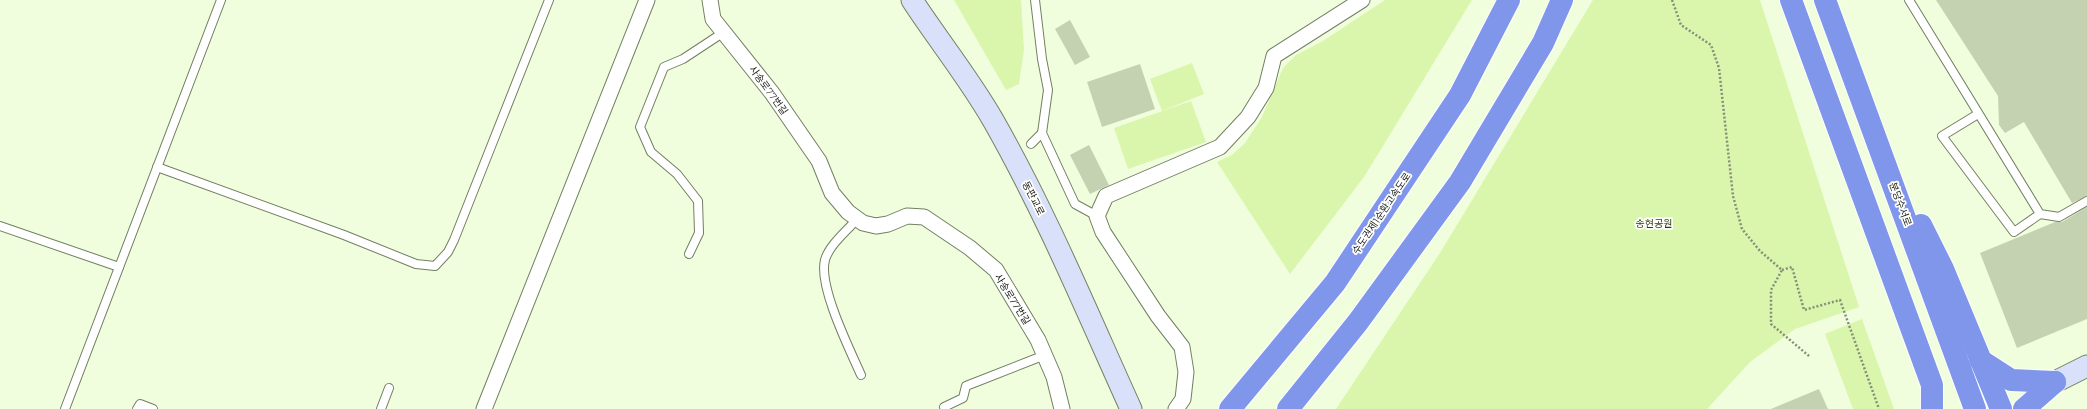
<svg xmlns="http://www.w3.org/2000/svg" width="2087" height="409" font-family="Montserrat,'Noto Sans KR',sans-serif">
	<style>
		.green { fill: #d9f6ac }
		.building { fill: #c5d2b2 }
		.lines { fill: none; stroke-linecap: round; stroke-linejoin: round }
		.lane-casing { stroke: #737f62; stroke-width: 10 }
		.street-casing { stroke: #737f62; stroke-width: 17 }
		.secondary-casing { stroke: #737f62; stroke-width: 23 }
		.highway-casing { stroke: #fff; stroke-width: 24 }
		.path { stroke: #868f79; stroke-width: 2.5; stroke-dasharray: 2 2; stroke-linecap: butt }
		.lane { stroke: #fff; stroke-width: 8 }
		.street { stroke: #fff; stroke-width: 15 }
		.secondary { stroke: #d9e0f9; stroke-width: 21 }
		.highway { stroke: #8096eb; stroke-width: 22 }
		.labels { text-anchor: middle; stroke-width: 3.5; stroke-linejoin: round; paint-order: stroke }
		.street-label { font-size: 10px; fill: #1a1f13; stroke: #fff }
		.park-label { font-size: 10px; fill: #2b3d00; stroke: #fff }
	</style>
	<rect width="100%" height="100%" fill="#f0fedd"/>
	<g class="green">
		<path d="M954,0H1021L1024,50L1019,84L1006,90Z"/>
		<path d="M1385,0H1472L1364,177L1290,274L1217,162L1232,155L1245,143L1262,117L1283,68L1296,55L1323,41Z"/>
		<path d="M1593,0H1760L1859,307L1795,329L1750,362L1707,409H1336L1440,253Z"/>
		<path d="M1192,63L1204,94L1162,111L1150,79Z"/>
		<path d="M1191,101L1206,142L1128,169L1114,128Z"/>
		<path d="M1862,319L1894,409H1853L1825,334Z"/>
	</g>
	<g class="building">
		<path d="M1936,0H2087V196L2072,203L2024,122L2005,133L1999,125L1998,96Z"/>
		<path d="M1070,20L1090,57L1075,65L1055,29Z"/>
		<path d="M1140,64L1155,109L1102,127L1087,82Z"/>
		<path d="M1089,145L1109,185L1090,194L1070,155Z"/>
		<path d="M2087,207V319L2017,348L1980,253L2055,222H2062Z"/>
		<path d="M1819,389L1828,409H1771Z"/>
	</g>
	<g class="lines">
		<g class="lane-casing">
			<g id="lane">
				<path d="M1035,0L1042,59L1048,90L1042,133L1075,204L1097,216"/>
				<path d="M1909,0L2040,214L2059,217L2087,201"/>
				<path d="M1978,114L1942,136L2014,232L2040,214"/>
				<path d="M1031,144L1042,133"/>
				<path d="M157,167L344,235L416,264L435,266L448,252L454,240L549,0"/>
				<path d="M857,219C847,231 829,245 825,260C818,286 850,350 861,375"/>
				<path d="M0,226L119,267"/>
				<path d="M689,254L699,233L698,201L677,174L651,152L640,127L664,67L683,59L724,32"/>
				<path d="M65,409L221,0"/>
				<path d="M137,409L140,404L153,409"/>
				<path d="M381,409L389,388"/>
				<path d="M945,409L944,407L963,398L966,386L1045,355"/>
			</g>
		</g>
		<g class="street-casing">
			<g id="street">
				<path d="M710,0L713,19L772,93L819,161L832,193L848,212L863,223L876,226L888,224L907,216L924,217L970,248L996,270L1038,340L1054,377L1062,409"/>
				<path d="M484,409L647,0"/>
				<path d="M1176,409L1183,399L1186,372L1182,347L1158,316L1103,232L1097,216L1106,196L1220,147L1248,117L1266,88L1274,56L1362,0"/>
			</g>
		</g>
		<g class="secondary-casing">
			<g id="secondary">
				<path d="M912,0C938,40 969,78 993,120C1046,213 1087,312 1131,409"/>
				<path d="M2055,382L2087,366"/>
			</g>
		</g>
		<g class="highway-casing">
			<g id="highway">
				<path d="M1791,0L1932,385V409"/>
				<path d="M1825,0L1975,409"/>
				<path d="M1921,225L1943,269L2001,409"/>
				<path d="M1980,360L2011,380L2055,382"/>
				<path d="M1230,409L1335,283L1460,95L1509,0"/>
				<path d="M1288,409L1358,322L1460,182L1543,43L1562,0"/>
				<path d="M2024,409L2055,382"/>
			</g>
		</g>
		<g class="path">
			<path d="M1672,0L1681,25L1711,45L1719,68L1733,196L1742,229L1760,251L1782,270L1771,290V324L1809,356"/>
			<path d="M1782,270L1792,267L1804,310L1840,300L1879,409"/>
		</g>
		<use href="#lane" class="lane"/>
		<use href="#street" class="street"/>
		<use href="#secondary" class="secondary"/>
		<use href="#highway" class="highway"/>
	</g>
	<g class="labels">
		<g class="street-label">
			<text transform="translate(769 90) rotate(54)" y="4">사송로77번길</text>
			<text transform="translate(1034 198) rotate(63)" y="4">동판교로</text>
			<text transform="translate(1901 204) rotate(70)" y="4">분당수서로</text>
			<text transform="translate(1381 213) rotate(-56)" y="4">수도권제1순환고속도로</text>
			<text transform="translate(1013 299) rotate(58)" y="4">사송로77번길</text>
		</g>
		<g class="park-label">
			<text x="1654" y="227">송현공원</text>
		</g>
	</g>
</svg>
